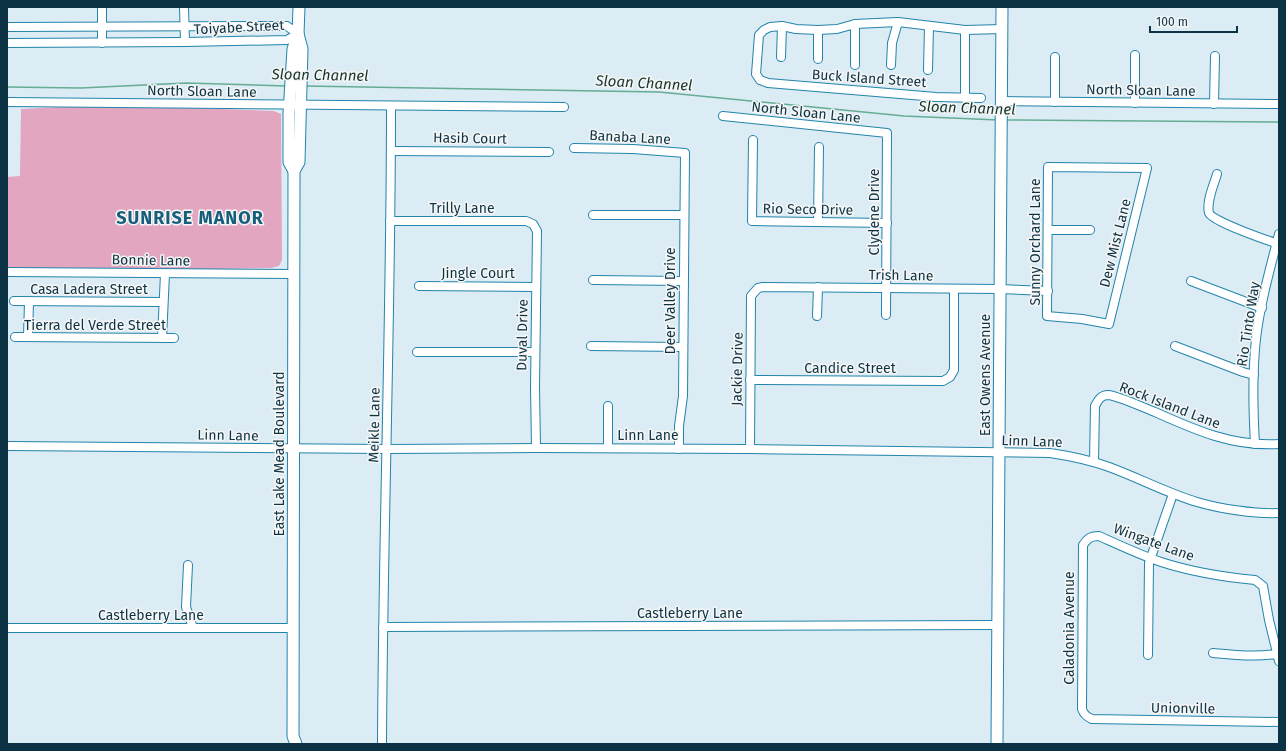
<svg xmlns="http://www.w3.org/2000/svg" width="1286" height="751" font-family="'Fira Sans',sans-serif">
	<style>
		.green { fill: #e2a6c1 }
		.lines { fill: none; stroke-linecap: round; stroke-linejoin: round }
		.stream { stroke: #65ac94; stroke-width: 1.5 }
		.minor-casing { stroke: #2284ab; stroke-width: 10 }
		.major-casing { stroke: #2284ab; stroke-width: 13 }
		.minor { stroke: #fff; stroke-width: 8 }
		.major { stroke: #fff; stroke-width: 11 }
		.labels { text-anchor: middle; stroke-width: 3; stroke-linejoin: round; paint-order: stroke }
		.street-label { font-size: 14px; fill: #0b3343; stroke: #f6f6f6 }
		.water-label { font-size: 15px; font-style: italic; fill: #13352b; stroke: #f6f6f6 }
		.district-label { font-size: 18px; font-weight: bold; letter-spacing: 1px; fill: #155f7d; stroke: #f6f6f6 }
	</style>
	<rect width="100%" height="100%" fill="#dcecf4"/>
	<path class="green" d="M79,104L274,111L281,114L282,260L279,266L271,268L53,272H7V177L20,176L21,109L62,107Z"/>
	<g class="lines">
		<g class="stream">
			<path d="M305,86L659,92L904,116L998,120"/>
			<path d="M7,87L81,88L186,83L287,86"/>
			<path d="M1005,120L1279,122"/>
		</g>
		<g class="minor-casing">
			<g id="minor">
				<path d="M184,7L185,42"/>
				<path d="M7,27L287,26L298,34L287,40L185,42L7,43"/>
				<path d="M965,30V98"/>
				<path d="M102,43V7"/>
				<path d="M1135,55V103"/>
				<path d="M781,57L782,26"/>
				<path d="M1055,57V102"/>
				<path d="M818,59V30"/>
				<path d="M855,65V24"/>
				<path d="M891,65L892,43L898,22"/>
				<path d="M928,70L929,26"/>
				<path d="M981,98L936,97L768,83L760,80L756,74L759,35L764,30L770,27L782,26L796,29L818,30L837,29L855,24L898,22L965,30L1002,29"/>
				<path d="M1002,101L1279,104"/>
				<path d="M7,102C193,102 378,107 564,107"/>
				<path d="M1214,104L1215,56"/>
				<path d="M723,116L887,133L886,315"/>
				<path d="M753,140L752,221L887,223"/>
				<path d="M574,148L633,149L685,153L683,396L679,426V449"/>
				<path d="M391,151L549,152"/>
				<path d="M1048,167L1147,168L1109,324L1082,319L1047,316Z"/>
				<path d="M1217,174C1214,185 1206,201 1209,213C1211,221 1269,241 1279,244"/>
				<path d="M593,215H684"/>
				<path d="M390,221H526L533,224L537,231L535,387L536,448"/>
				<path d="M818,222L819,147"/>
				<path d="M1048,230H1090"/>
				<path d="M7,272L295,274"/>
				<path d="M593,280L683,281"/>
				<path d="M1191,281L1262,308"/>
				<path d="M419,286L536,287"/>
				<path d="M14,301L163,302"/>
				<path d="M817,316L818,287"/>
				<path d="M15,337L174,338"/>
				<path d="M28,337L29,302"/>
				<path d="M162,338L165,274"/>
				<path d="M591,346L683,347"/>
				<path d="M1175,346L1243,372L1254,375"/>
				<path d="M417,352H535"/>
				<path d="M750,380L943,381L950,377L954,370V289"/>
				<path d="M608,406V448"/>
				<path d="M1255,444C1253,409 1252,374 1256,339C1260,304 1270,269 1279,234"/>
				<path d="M7,446L387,449L536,448L750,449L1050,453C1070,456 1090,460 1109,467C1139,478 1167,493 1197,502C1221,509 1255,514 1279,513"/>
				<path d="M750,449L751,296L758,288L763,287L1000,289L1048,291"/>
				<path d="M1094,462L1095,406C1098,400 1101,395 1108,395C1119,396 1144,408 1155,412C1195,430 1233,447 1279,444"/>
				<path d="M188,565L186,607L193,628"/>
				<path d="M383,627L997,625"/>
				<path d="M7,628H294"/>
				<path d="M1213,653C1235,655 1255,657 1277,654"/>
				<path d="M1148,655L1149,563L1173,494"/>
				<path d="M1279,661L1269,620L1263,586L1255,580C1223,577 1192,572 1161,562C1140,555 1119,545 1099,536C1090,536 1087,539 1083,545L1082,709C1084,715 1087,717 1092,719L1279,722"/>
				<path d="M382,744C383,532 391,319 391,107"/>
			</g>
		</g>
		<g class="major-casing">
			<g id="major">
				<path d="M294,171L289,162V113L293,49L298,34L299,7"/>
				<path d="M296,744L293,736L294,171L299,162L302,49L298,34"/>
				<path d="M997,744L1002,7"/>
			</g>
		</g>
		<use href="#minor" class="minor"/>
		<use href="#major" class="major"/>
	</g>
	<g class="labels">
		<g class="street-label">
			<text transform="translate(239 27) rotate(-3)" y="5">Toiyabe Street</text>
			<text transform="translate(869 78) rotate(4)" y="5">Buck Island Street</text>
			<text transform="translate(1141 90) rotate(1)" y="5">North Sloan Lane</text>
			<text transform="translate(202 91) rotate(1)" y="5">North Sloan Lane</text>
			<text transform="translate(806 112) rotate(6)" y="5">North Sloan Lane</text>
			<text transform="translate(630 137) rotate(3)" y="5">Banaba Lane</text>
			<text transform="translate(470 138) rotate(1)" y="5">Hasib Court</text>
			<text x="462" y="213">Trilly Lane</text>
			<text transform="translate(808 209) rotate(1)" y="5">Rio Seco Drive</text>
			<text transform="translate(874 212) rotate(-90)" y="5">Clydene Drive</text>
			<text transform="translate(1035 242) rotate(-90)" y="5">Sunny Orchard Lane</text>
			<text transform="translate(1115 243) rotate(-76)" y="5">Dew Mist Lane</text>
			<text transform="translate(151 260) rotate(1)" y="5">Bonnie Lane</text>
			<text x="478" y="278">Jingle Court</text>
			<text transform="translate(901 275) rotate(1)" y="5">Trish Lane</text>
			<text x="89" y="294">Casa Ladera Street</text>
			<text transform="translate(670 301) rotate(-90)" y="5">Deer Valley Drive</text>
			<text transform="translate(1248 324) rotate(-81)" y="5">Rio Tinto Way</text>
			<text x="95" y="330">Tierra del Verde Street</text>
			<text transform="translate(522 335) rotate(-89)" y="5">Duval Drive</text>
			<text x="850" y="373">Candice Street</text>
			<text transform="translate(737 369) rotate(-89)" y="5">Jackie Drive</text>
			<text transform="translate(985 375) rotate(-90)" y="5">East Owens Avenue</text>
			<text transform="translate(1170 405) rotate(21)" y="5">Rock Island Lane</text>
			<text transform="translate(374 425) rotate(-89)" y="5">Meikle Lane</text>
			<text transform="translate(228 435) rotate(1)" y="5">Linn Lane</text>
			<text x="648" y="440">Linn Lane</text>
			<text transform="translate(1032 441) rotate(2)" y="5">Linn Lane</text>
			<text transform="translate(279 454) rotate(-90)" y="5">East Lake Mead Boulevard</text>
			<text transform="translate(1154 542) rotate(20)" y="5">Wingate Lane</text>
			<text x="690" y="618">Castleberry Lane</text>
			<text x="151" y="620">Castleberry Lane</text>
			<text transform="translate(1069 628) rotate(-90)" y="5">Caladonia Avenue</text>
			<text transform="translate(1183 708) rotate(1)" y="5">Unionville</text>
		</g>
		<g class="water-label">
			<text transform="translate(320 75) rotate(1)" y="5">Sloan Channel</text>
			<text transform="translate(644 83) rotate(3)" y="5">Sloan Channel</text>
			<text transform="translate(967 108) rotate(2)" y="5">Sloan Channel</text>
		</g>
		<g class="district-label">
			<text x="190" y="224">SUNRISE MANOR</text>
		</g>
	</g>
	<rect width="1286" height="751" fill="none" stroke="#0b3343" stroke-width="16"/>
	<path d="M1150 26v6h87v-6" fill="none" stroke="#0b3343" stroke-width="2"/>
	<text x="1156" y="26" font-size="12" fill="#0b3343" stroke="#f6f6f6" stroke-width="3" paint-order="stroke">100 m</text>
</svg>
